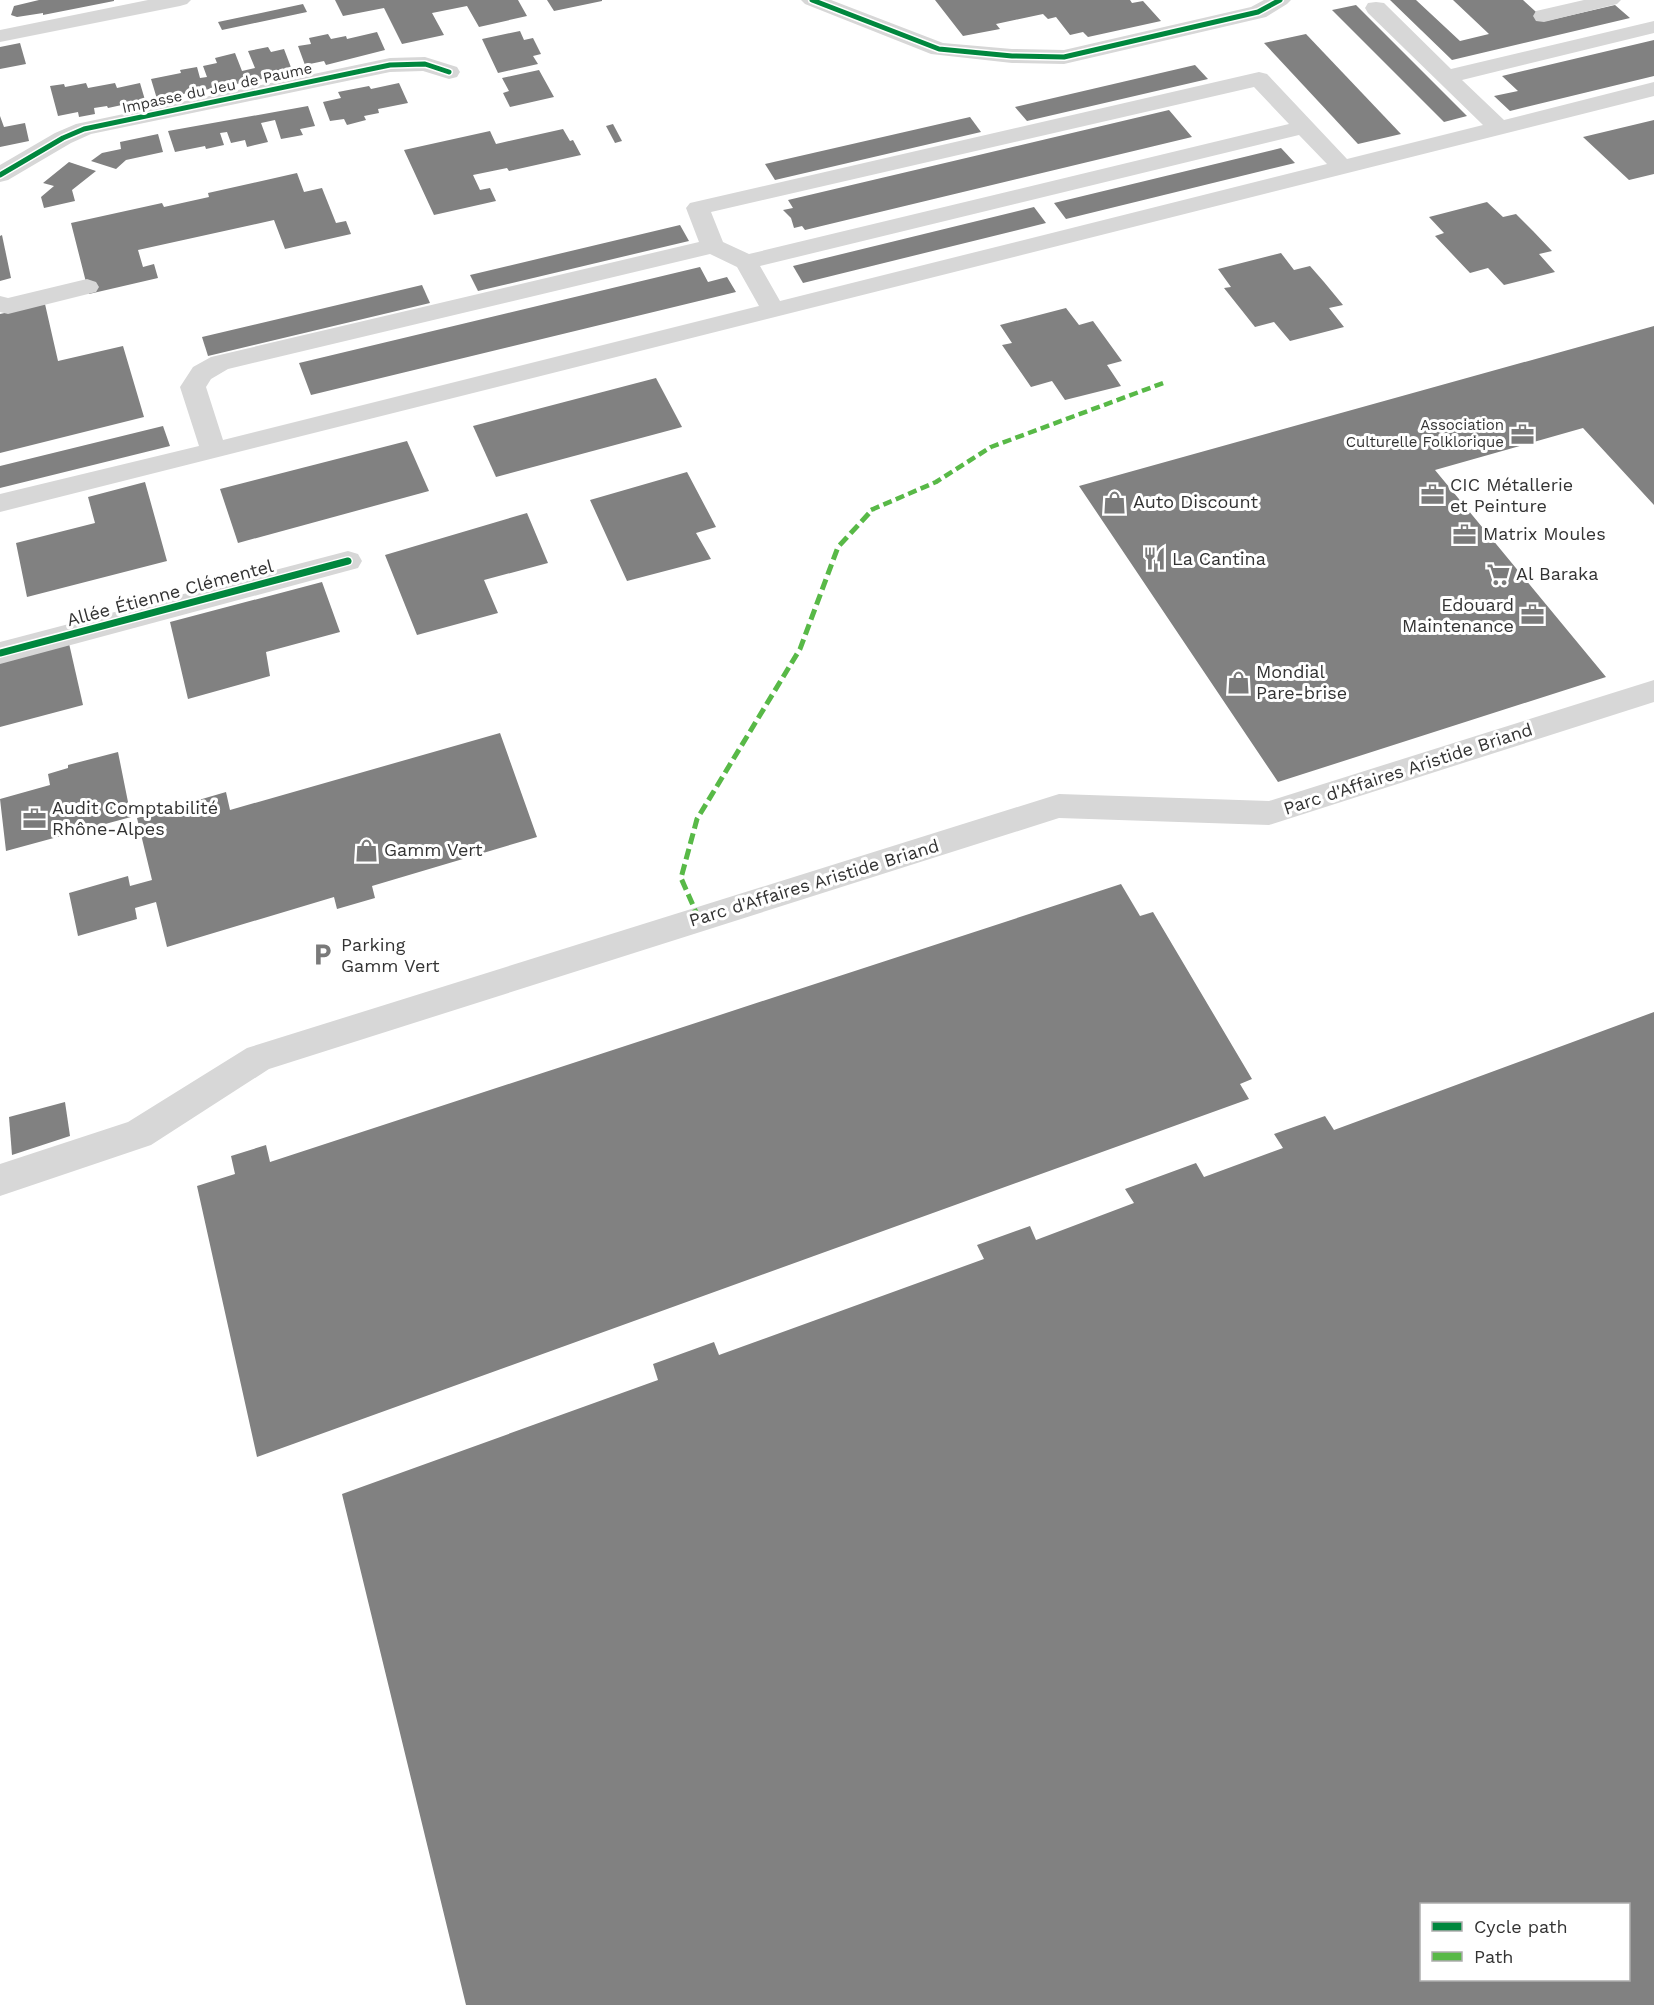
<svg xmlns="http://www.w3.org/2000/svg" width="1654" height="2005" viewBox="0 0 1654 2005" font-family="'Work Sans',sans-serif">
<rect width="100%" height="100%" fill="#fff"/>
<g fill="#818181" fill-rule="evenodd">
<polygon points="39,0 114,0 114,1 43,15 43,13 17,17 11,15 14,6"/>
<polygon points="335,0 518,0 527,16 479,27 467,6 432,13 444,35 402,44 384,8 343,16"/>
<polygon points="547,0 602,0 602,1 554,11"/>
<polygon points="935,0 1130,0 1132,3 1143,1 1161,21 1088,37 1083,32 1070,35 1056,17 1048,19 1043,14 996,24 1000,29 963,36"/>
<polygon points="1390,0 1416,0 1460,41 1489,34 1453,0 1523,0 1546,21 1615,5 1630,18 1452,60"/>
<polygon points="303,4 307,12 222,30 218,22"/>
<polygon points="1356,5 1467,116 1444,122 1332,10"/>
<polygon points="520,31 524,40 533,38 541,54 533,56 538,64 498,73 482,39"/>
<polygon points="377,32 385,50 326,65 324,61 305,65 298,46 311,44 309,38 328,34 331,39 346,36 347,39"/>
<polygon points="1306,34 1401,134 1358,144 1264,43"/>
<polygon points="1654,40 1654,76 1510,111 1494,96 1518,91 1502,76"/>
<polygon points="20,43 26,64 0,69 0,47"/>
<polygon points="268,47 271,52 284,49 292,70 283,75 157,99 151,79 181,73 180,70 197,67 200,78 207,77 203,66 217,63 215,58 235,53 242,71 255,68 248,51"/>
<polygon points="1195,65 1208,79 1027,121 1015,107"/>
<polygon points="539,70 554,97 510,107 503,93 509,91 502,78"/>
<polygon points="86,83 88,88 115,83 117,88 140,83 145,100 108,108 107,106 94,108 95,114 79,117 78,112 58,116 50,86 64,84 65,87"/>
<polygon points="399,83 408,103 378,109 379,113 364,116 366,120 347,125 344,119 330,121 323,102 341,98 338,92 369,86 371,89"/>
<polygon points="308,106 315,126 300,129 303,135 281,139 275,120 261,123 268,142 247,147 245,140 231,143 227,132 220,133 224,145 206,149 205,146 175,152 168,131"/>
<polygon points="1169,110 1192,137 805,230 802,226 794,228 791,218 783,210 793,208 788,200"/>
<polygon points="0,116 4,127 25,123 29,141 0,147"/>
<polygon points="970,117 981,132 775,180 765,164"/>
<polygon points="1654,120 1654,174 1629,180 1583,137"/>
<polygon points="613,124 622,141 615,143 606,126"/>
<polygon points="563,129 570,141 573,140 581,155 509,171 507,168 473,175 480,190 490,188 496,201 434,215 404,150 490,131 496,144"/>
<polygon points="158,134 163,152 126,160 116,169 91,161 102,153 121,149 120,142"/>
<polygon points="1281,148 1295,163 1066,219 1054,203"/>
<polygon points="69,162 96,171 72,190 75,201 44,208 41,197 54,186 43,183"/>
<polygon points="297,173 304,192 322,188 336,223 346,221 351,234 285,249 274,220 138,250 143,267 154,264 158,278 89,294 71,223 162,203 164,207 209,197 208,193"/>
<polygon points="1487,202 1503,217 1516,214 1533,231 1552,251 1539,254 1555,272 1504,285 1488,268 1470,273 1435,236 1444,233 1429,217"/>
<polygon points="1034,207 1046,223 803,283 793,266"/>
<polygon points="680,225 689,241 478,291 470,275"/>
<polygon points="2,235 11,278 0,281 0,236"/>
<polygon points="1281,253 1294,270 1310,266 1324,282 1343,305 1329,308 1344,327 1290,341 1274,322 1255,327 1224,288 1231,287 1218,269"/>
<polygon points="700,267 708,282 727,277 736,292 311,395 299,363"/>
<polygon points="422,285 430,303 208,356 202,337"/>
<polygon points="45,304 58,361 123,346 144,417 0,453 0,314"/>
<polygon points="1066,308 1079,325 1093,321 1122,361 1107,365 1121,386 1065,400 1052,381 1031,387 1002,345 1012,343 1000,325"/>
<polygon points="1654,326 1654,505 1583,428 1435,470 1606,677 1278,782 1079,486"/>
<polygon points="656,378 682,427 496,477 473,426"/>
<polygon points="163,426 170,446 0,488 0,466"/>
<polygon points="407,441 429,491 238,543 220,489"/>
<polygon points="687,472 716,527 696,533 711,559 627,581 590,500"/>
<polygon points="145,482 167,561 27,597 16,543 95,523 88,497"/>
<polygon points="527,513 548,563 484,580 498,613 417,635 385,555"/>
<polygon points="322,582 340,632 266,652 270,676 188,699 170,622"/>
<polygon points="68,639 83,705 0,727 0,657"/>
<polygon points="500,733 537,837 372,886 375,898 337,909 334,897 167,947 156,902 135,908 137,919 78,936 69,893 128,876 130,886 152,880 137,818 226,792 230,810"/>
<polygon points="118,752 131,817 6,851 0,799 50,785 48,774 68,768 68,765"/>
<polygon points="1121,884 1140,916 1153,912 1252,1079 1240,1084 1249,1099 257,1457 197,1186 235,1174 231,1156 266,1145 270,1162"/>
<path d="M 1654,1012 L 1654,2005 L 466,2005 L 342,1494 L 658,1380 L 653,1364 L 714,1342 L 719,1355 L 984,1259 L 977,1245 L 1030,1226 L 1036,1240 L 1134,1203 L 1125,1189 L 1196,1163 L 1204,1177 L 1283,1148 L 1274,1134 L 1325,1116 L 1334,1130 ZM 1422,1904 L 1628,1904 L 1629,1980 L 1422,1980 Z"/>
<polygon points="65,1102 70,1136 12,1155 9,1117"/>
</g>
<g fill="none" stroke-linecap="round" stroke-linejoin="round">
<g fill="#d7d7d7" fill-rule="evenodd">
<polygon points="148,0 191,0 187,4 180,6 0,42 0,30"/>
<polygon points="801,0 831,0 943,43 1012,49 1064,50 1251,7 1264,0 1291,0 1287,4 1266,17 1064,64 1012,63 931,54 805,4"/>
<polygon points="1584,0 1621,0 1617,4 1544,22 1536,21 1533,16 1536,11"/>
<path d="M 1376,2 L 1384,3 L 1451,69 L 1654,21 L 1654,33 L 1462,80 L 1504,120 L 1654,82 L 1654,96 L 0,512 L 0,494 L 199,446 L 180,387 L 193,367 L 211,357 L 699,242 L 686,208 L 690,203 L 1259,72 L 1267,74 L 1347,159 L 1483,125 L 1368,13 L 1365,8 L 1368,3 ZM 1254,87 L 1289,124 L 749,254 L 723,242 L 711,212 ZM 1299,135 L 1327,164 L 780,301 L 760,266 ZM 710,254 L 737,267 L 759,306 L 223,440 L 206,387 L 211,379 L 228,369 Z"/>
<polygon points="425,57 457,67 460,72 457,77 449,79 423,71 390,72 91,134 71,143 8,180 0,182 0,165 55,133 76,124 390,58"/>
<polygon points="87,279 96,282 99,287 96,292 8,314 0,312 0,296 8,298"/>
<polygon points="348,551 358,554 362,561 358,568 0,664 0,642"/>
<polygon points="1654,680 1654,702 1269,825 1059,818 269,1069 151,1145 0,1196 0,1164 128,1122 247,1048 1059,794 1269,801"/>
</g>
<polyline stroke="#58b947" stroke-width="4.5" stroke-dasharray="9 4.5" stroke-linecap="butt" points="871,510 936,482 991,447 1166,382"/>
<polyline stroke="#58b947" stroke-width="5" stroke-dasharray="11 5" stroke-linecap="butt" points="699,919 681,878 697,819 800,649 838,547 873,509"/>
<defs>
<g id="cycleway-far1">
<polyline points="812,0 939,49 1012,56 1064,57 1258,12 1280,0"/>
<polyline points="0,175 63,138 84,129 390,65 425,64 449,72"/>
</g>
<polyline id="cycleway" points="0,653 348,561"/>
</defs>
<use href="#cycleway-far1" stroke="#fff" stroke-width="8"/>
<use href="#cycleway" stroke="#fff" stroke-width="10"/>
<use href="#cycleway-far1" stroke="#00873e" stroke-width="5"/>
<use href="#cycleway" stroke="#00873e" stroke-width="7"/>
</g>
<defs>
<symbol id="office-bare" viewBox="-9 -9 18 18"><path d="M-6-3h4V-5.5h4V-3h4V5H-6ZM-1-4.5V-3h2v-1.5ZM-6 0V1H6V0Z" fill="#7a7a7a" stroke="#fff" stroke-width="2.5" paint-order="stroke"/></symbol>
<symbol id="shop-bare" viewBox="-9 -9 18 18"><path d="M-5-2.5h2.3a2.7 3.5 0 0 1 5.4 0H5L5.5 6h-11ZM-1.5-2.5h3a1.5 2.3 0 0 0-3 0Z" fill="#7a7a7a" stroke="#fff" stroke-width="2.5" paint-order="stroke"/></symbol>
<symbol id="restaurant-bare" viewBox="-9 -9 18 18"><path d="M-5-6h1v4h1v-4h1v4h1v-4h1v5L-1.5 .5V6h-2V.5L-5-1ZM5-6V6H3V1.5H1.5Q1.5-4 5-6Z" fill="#7a7a7a" stroke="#fff" stroke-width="2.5" paint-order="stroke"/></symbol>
<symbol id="supermarket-bare" viewBox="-9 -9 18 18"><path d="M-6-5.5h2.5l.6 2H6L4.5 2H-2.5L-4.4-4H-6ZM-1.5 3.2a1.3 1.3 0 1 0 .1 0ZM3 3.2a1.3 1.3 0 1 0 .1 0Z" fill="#7a7a7a" stroke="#fff" stroke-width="2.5" paint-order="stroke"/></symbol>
<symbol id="parking-bare" viewBox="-9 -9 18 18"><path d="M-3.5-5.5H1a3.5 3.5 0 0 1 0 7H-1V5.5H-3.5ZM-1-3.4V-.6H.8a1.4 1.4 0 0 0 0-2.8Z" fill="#7a7a7a" stroke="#fff" stroke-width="2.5" paint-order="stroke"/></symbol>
</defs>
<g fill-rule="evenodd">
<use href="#office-bare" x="1506" y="418" width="33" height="33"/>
<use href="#office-bare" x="1416" y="478" width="33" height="33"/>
<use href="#shop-bare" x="1098" y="486" width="33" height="33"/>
<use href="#office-bare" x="1448" y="518" width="33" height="33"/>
<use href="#restaurant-bare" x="1138" y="542" width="33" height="33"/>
<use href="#supermarket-bare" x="1482" y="558" width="33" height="33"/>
<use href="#office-bare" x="1516" y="598" width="33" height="33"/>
<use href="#shop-bare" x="1222" y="666" width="33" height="33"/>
<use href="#office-bare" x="18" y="802" width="33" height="33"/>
<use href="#shop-bare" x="350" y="834" width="33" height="33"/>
<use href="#parking-bare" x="306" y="938" width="33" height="33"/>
</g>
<g text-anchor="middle" stroke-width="6" stroke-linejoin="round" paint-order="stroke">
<g font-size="15" fill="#333" stroke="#fff">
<text transform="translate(217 88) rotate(-12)" y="5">Impasse du Jeu de Paume</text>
</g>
<g font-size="15" fill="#333" stroke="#fff" text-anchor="end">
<text x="1504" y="430">Association<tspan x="1504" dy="17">Culturelle Folklorique</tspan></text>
</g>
<g font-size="18" fill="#333" stroke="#fff" text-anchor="start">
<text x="1450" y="491">CIC Métallerie<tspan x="1450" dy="21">et Peinture</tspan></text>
<text x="1133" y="508">Auto Discount</text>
<text x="1483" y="540">Matrix Moules</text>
<text x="1172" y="565">La Cantina</text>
<text x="1516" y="580">Al Baraka</text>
<text x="1514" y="611" text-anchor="end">Edouard<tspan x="1514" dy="21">Maintenance</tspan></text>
<text x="1256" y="678">Mondial<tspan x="1256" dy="21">Pare-brise</tspan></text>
<text x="52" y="814">Audit Comptabilité<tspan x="52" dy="21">Rhône-Alpes</tspan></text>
<text x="384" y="856">Gamm Vert</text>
<text x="341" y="951">Parking<tspan x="341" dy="21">Gamm Vert</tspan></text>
</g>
<g font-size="18" fill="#333" stroke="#fff">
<text transform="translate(170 593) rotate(-15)" y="6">Allée Étienne Clémentel</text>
<text transform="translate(1408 769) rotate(-18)" y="6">Parc d'Affaires Aristide Briand</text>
<text transform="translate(814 883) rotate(-17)" y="6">Parc d'Affaires Aristide Briand</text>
</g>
</g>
<rect x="1420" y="1903" width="210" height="78" fill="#ffffff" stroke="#adadad" stroke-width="1.5"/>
<rect x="1432" y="1922" width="30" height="9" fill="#00873e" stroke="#adadad" stroke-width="1.5"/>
<text x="1474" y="1933" font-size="18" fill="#333333">Cycle path</text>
<rect x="1432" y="1952" width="30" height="9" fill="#58b947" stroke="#adadad" stroke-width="1.5"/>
<text x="1474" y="1963" font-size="18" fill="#333333">Path</text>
</svg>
